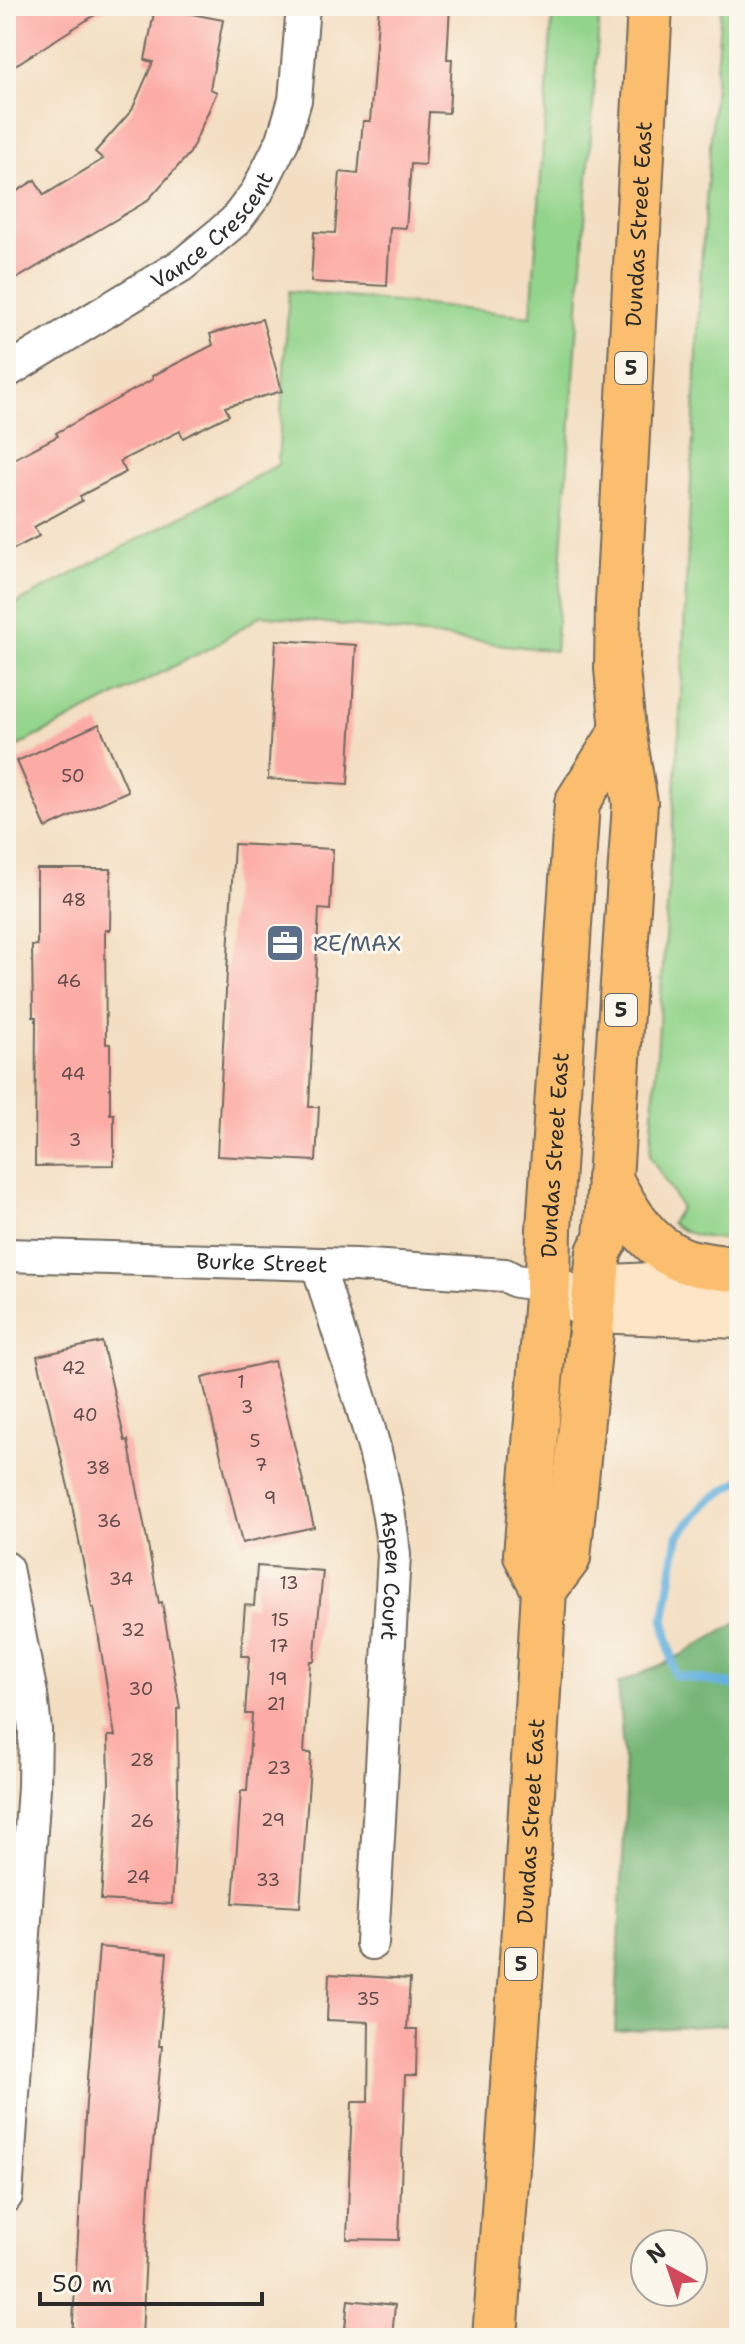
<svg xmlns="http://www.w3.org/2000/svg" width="745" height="2344" viewBox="0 0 745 2344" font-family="'Shantell Sans',sans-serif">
<rect width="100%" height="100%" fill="#fbf7ec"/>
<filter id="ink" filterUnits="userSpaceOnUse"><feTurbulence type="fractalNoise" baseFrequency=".0125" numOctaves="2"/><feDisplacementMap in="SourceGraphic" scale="16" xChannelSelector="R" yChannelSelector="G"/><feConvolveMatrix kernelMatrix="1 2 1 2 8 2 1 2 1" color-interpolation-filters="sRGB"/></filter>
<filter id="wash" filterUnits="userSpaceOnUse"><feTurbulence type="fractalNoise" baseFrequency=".006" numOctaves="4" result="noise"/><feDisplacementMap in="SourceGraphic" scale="32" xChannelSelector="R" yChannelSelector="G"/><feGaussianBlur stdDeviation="1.8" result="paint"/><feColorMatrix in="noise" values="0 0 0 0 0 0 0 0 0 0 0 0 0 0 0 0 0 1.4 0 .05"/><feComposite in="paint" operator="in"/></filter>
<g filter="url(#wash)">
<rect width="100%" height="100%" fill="#f3dec1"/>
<g fill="#93d48b" stroke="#5f805b" stroke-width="2">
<polygon points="553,6 600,6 555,651 262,615 214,646 6,752 6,609 278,465 289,291 531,316"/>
<path d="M 721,6 L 739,6 L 739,1240 C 715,1238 690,1239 671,1223 L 681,1207 L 650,1156 L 680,718 L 701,266 Z"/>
</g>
<polygon fill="#76b677" stroke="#507051" stroke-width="2" points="739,1622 739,2024 615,2031 626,1792 618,1684 672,1660"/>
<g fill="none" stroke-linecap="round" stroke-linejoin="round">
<polyline stroke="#66b2df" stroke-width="9" points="739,1481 707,1502 678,1536 664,1621 675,1675 739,1686"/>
</g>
<g id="blocks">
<g fill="#fcaba5">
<polygon points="6,6 109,6 6,71"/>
<polygon points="379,6 450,6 447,59 452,59 449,113 429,112 425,165 411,164 406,228 390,227 387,286 311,282 314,232 335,233 340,172 358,174 363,121 370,121"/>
<polygon points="155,7 223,20 210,89 217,92 190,153 147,201 6,285 6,198 35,180 44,195 103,159 95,152 132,110 153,62 145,60"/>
<polygon points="262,319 282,391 225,407 229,415 183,438 180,431 120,461 126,472 80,496 82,501 34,527 39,536 6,553 6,463 58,436 56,433 153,379 152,376 213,345 210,334"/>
<polygon points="276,640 356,645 348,784 268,779"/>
<polygon points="99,724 128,791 46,828 17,761"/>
<polygon points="234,844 333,849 330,910 319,909 309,1107 319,1107 316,1161 217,1156"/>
<polygon points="37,869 111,869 110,930 105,930 106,1044 110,1044 110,1114 114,1114 114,1165 35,1166 36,1017 33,1017 32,946 37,945"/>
<polygon points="102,1342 125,1441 128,1440 159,1603 162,1602 180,1708 177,1709 178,1798 172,1904 101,1900 109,1783 108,1736 115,1736 94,1608 92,1608 70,1495 37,1356"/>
<polygon points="274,1361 314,1527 242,1543 202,1378"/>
<polygon points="257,1566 323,1571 314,1661 310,1661 304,1753 311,1753 300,1907 233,1903 241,1791 247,1791 252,1714 245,1714 249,1656 241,1656 243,1630 245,1605 254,1606"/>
<polygon points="99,1947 167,1953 159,2046 162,2046 149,2188 142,2338 72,2338 86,2102"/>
<polygon points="329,1974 410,1979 407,2029 417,2029 416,2076 405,2076 399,2240 347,2239 352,2102 368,2102 369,2022 327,2020"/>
<polygon points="348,2300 395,2305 392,2338 344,2338"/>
</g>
</g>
</g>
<g filter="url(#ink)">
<use href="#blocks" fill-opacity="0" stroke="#716a60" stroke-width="2"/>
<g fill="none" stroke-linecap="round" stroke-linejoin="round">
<defs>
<g id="street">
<path id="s1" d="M 6,372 L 182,265 L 235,221 L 257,192 L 283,140 L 295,100 L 303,6"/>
<path id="s2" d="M 6,1255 L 355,1265 L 505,1275 L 516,1281 L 548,1285"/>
<path id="s3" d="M 318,1264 C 345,1360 385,1455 394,1555 L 372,1943"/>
<polyline points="6,1568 31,1694 35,1730 34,1787 6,2196"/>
</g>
<g id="secondary">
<polyline points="548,1285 594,1310 739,1316"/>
<polyline points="611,1287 739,1281"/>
</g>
<g id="primary">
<path d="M 609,1178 C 628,1212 645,1245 683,1260 C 700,1266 721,1267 739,1270"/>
<path id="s4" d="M 544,1590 L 568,1558 L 599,1252 L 606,1239 L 635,803 L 623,730 L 617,669 L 618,602 L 650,6"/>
<path id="s5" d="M 495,2338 L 524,1929 L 544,1590 L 526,1555 L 548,1285 L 549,1229 L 577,803 L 623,730"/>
</g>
</defs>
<use href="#street" stroke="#716a60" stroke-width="36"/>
<use href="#secondary" stroke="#716a60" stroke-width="48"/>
<use href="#primary" stroke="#716a60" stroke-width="48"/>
<use href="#street" stroke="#fff" stroke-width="32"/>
<use href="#secondary" stroke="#fde5c5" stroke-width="44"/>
<use href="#primary" stroke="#fbbe6e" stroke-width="44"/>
</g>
</g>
<defs>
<symbol id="office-square" viewBox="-11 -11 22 22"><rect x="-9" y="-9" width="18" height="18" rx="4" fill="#5c6f8a" stroke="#fbf7ec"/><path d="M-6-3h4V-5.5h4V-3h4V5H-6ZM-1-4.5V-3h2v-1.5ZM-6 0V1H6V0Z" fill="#fff"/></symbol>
</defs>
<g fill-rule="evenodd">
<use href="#office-square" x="263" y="921" width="44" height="44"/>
</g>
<g text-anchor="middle" stroke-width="6" stroke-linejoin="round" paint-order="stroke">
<g font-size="18" fill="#5f4b4a">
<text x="73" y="782">50</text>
<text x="74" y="906">48</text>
<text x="69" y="987">46</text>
<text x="73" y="1080">44</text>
<text x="75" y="1146">3</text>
<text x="74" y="1374">42</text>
<text x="241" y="1388">1</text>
<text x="247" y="1413">3</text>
<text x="85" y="1421">40</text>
<text x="255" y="1447">5</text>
<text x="261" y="1471">7</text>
<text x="98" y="1474">38</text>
<text x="270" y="1504">9</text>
<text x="109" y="1527">36</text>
<text x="121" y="1585">34</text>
<text x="289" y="1589">13</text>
<text x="280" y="1626">15</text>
<text x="133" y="1636">32</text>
<text x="279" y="1652">17</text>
<text x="278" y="1685">19</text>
<text x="141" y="1695">30</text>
<text x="276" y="1710">21</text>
<text x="142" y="1766">28</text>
<text x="279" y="1774">23</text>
<text x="273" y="1826">29</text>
<text x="142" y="1827">26</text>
<text x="138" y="1883">24</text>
<text x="268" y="1886">33</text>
<text x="368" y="2005">35</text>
</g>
<g fill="#fbf7ec" stroke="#696865" stroke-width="2">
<rect x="615" y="352" width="32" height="32" rx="6"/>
<rect x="605" y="994" width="32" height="32" rx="6"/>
<rect x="505" y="1948" width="32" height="32" rx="6"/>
</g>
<g font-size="20" font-weight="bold" fill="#2b2b2b">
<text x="631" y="375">5</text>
<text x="621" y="1017">5</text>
<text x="521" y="1971">5</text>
</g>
<g font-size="22" fill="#2b2b2b" stroke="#fbf7ec">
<text dy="8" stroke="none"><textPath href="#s4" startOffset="1380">Dundas Street East</textPath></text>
<text dy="8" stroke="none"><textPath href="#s1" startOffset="252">Vance Crescent</textPath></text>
<text dy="8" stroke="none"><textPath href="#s5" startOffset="1190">Dundas Street East</textPath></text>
<text dy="8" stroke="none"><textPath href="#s2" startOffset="256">Burke Street</textPath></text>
<text dy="8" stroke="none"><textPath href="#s3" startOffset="322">Aspen Court</textPath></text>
<text dy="8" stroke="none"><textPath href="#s5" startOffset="518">Dundas Street East</textPath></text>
</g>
<g font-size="22" fill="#4e5e75" stroke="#fbf7ec" text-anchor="start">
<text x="313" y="951">RE/MAX</text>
</g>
</g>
<rect width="745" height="2344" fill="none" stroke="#fbf7ec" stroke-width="32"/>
<g transform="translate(669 2268) rotate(320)"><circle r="38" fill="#fbf7ec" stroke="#a8a59f" stroke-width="2"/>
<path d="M0-6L14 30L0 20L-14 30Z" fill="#d1495b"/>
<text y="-12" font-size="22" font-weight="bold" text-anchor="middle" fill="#2b2b2b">N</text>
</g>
<path d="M40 2292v12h222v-12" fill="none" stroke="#2b2b2b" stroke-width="4"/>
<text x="52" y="2292" font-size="24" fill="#2b2b2b" stroke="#fbf7ec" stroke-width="6" paint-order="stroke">50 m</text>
</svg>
